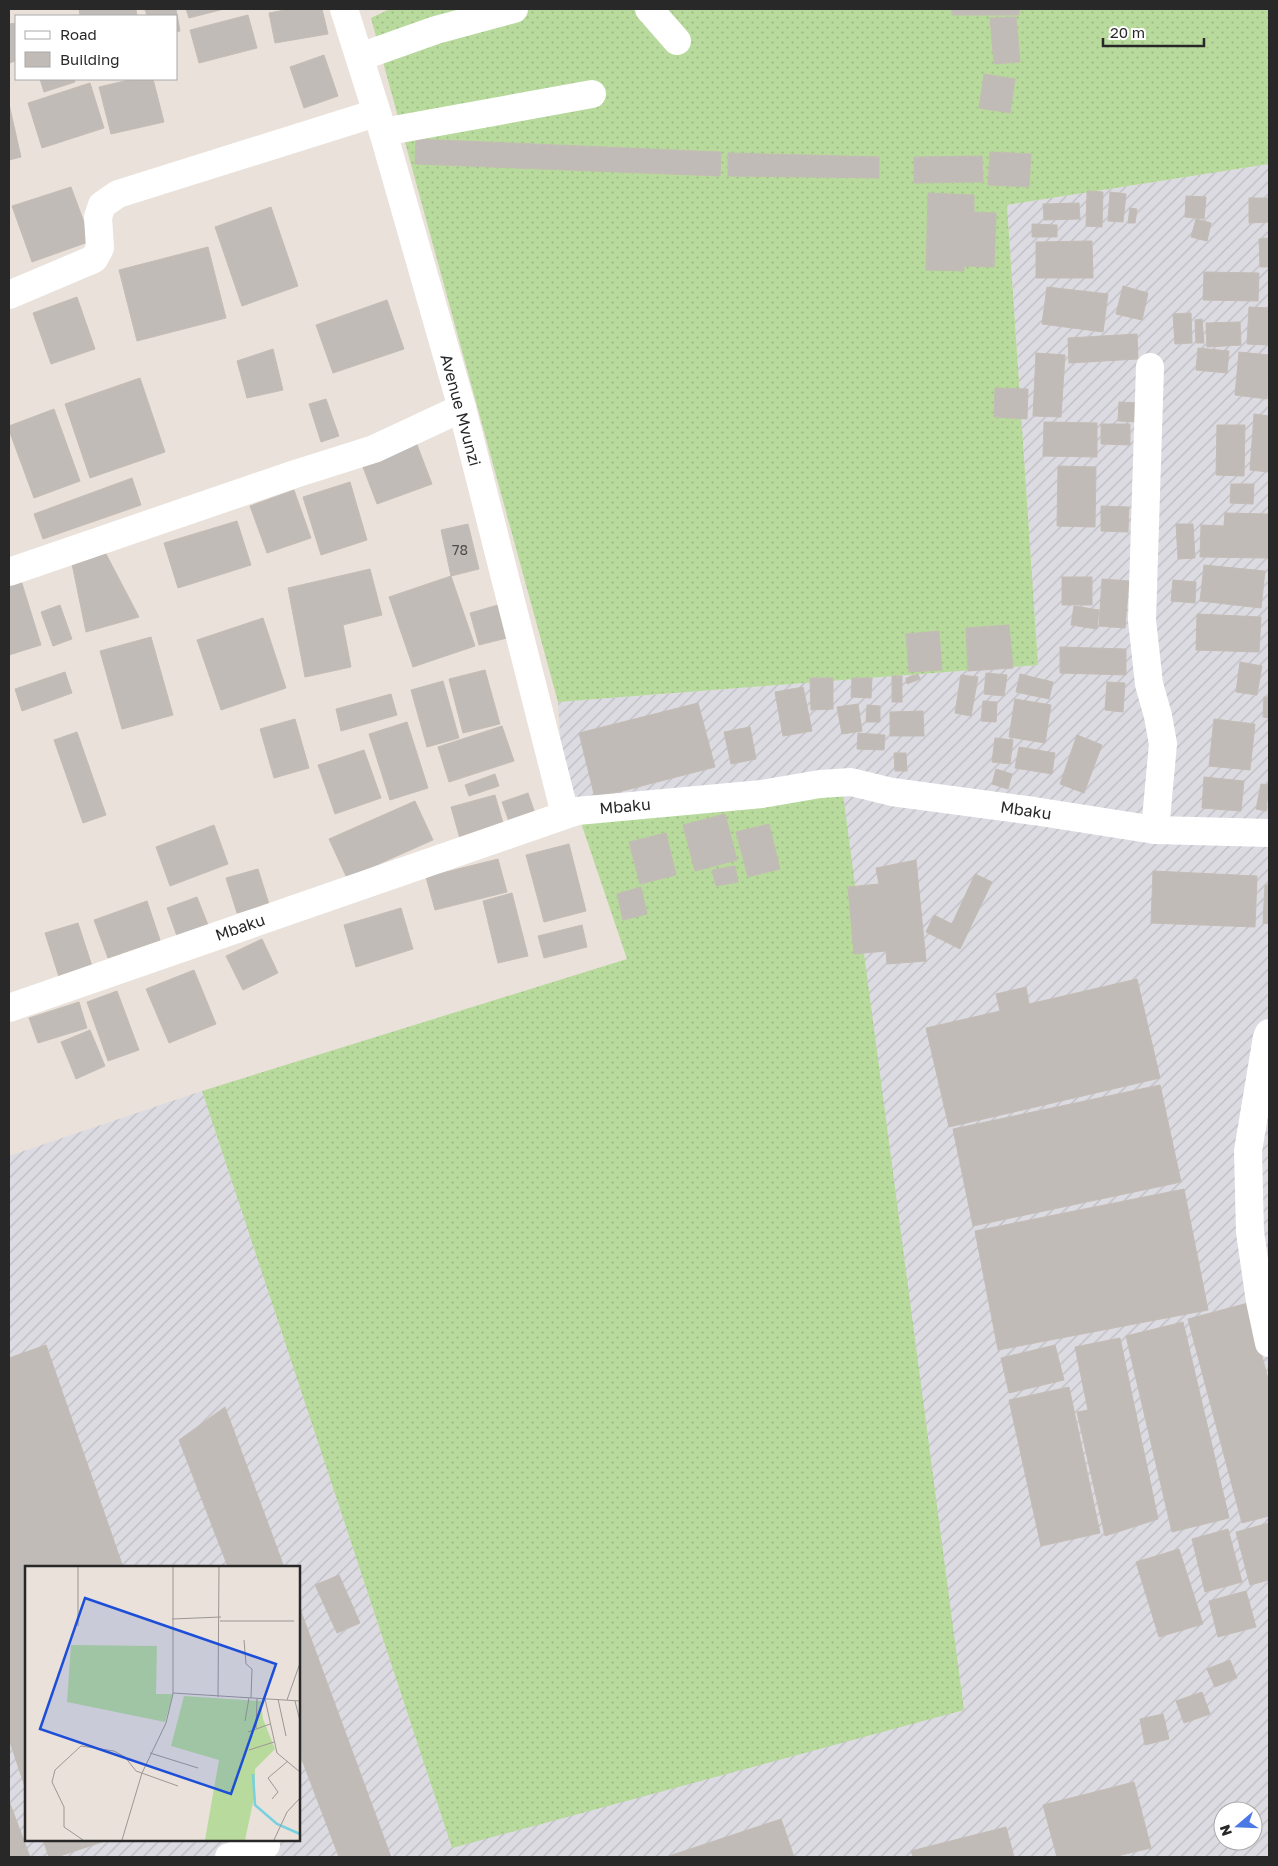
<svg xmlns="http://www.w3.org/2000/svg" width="1278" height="1866" viewBox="0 0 1278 1866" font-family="'Golos Text',sans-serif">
<defs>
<pattern id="industrial-furrows" width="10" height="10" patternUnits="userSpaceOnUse" patternTransform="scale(1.25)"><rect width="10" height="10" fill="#dcdbe2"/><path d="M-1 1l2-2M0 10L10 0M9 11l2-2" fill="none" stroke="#bdbcc2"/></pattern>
<pattern id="grass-dots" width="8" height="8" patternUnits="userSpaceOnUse" patternTransform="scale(1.25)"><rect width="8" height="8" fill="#b8da9c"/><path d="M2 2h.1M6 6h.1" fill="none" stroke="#9ebb86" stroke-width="1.8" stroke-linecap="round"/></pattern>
</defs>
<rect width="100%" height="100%" fill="#e9e1da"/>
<path fill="url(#industrial-furrows)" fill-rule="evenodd" d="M 1269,164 L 1269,1857 L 9,1857 L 9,1156 L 202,1091 L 452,1848 L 841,799 L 565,814 L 558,702 L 1038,665 L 1007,205 ZM 26,1567 L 299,1567 L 299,1840 L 26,1840 ZM 1223,1811 L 1253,1811 L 1253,1841 L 1223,1841 Z"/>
<g fill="url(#grass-dots)">
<polygon points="390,9 1269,9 1269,164 1007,205 1038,665 558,702 371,18"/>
<polygon points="843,794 964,1710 452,1848 202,1091 627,959 577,811"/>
</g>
<g fill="#c1bbb7" stroke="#c4bcb5">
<polygon points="79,9 136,9 137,16 80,16"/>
<polygon points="145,9 176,9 180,31 176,32 176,16 147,16"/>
<polygon points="186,9 224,9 189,18"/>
<polygon points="290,9 322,9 328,34 275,43 269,13"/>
<rect x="952" y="9" width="67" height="6"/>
<polygon points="248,15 257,48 199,63 190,30"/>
<polygon points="1016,17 1020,62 994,64 990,18"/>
<polygon points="16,23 16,61 9,63 9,24"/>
<polygon points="324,55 338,96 304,108 290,67"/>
<polygon points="984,74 1015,79 1010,113 979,108"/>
<polygon points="40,79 74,79 75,82 44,92"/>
<polygon points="133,79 153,79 164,122 111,134 99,87"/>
<polygon points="90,83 104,128 42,148 28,103"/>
<polygon points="9,104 21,157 9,160"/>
<polygon points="416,139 721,152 720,176 415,164"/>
<polygon points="990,152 1031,154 1029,187 988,185"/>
<polygon points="728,153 879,157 879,178 728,176"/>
<polygon points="982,156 983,182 914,183 914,157"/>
<polygon points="71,187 91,241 32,262 12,206"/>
<polygon points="1087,191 1103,192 1102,227 1086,226"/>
<polygon points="1110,192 1126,194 1123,222 1108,221"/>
<polygon points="928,193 974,195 974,212 996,213 994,267 964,266 964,271 926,270"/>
<polygon points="1186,196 1206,197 1204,219 1185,217"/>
<polygon points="1249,198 1269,198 1269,222 1249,223"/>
<polygon points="1079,203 1080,219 1044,220 1043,204"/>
<polygon points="271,207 298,286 242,306 215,227"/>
<polygon points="1130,208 1137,209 1135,223 1128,223"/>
<polygon points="1196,219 1211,223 1207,241 1191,237"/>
<polygon points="1032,224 1057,225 1057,237 1032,237"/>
<polygon points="1269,238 1269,267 1260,267 1259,239"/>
<polygon points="1092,241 1093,278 1036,278 1036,242"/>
<polygon points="208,247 226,318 137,341 119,270"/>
<polygon points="1204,272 1259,273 1258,301 1203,300"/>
<polygon points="1123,286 1148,293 1142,320 1116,314"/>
<polygon points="1047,287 1108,294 1103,332 1042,324"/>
<polygon points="77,297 95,349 51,364 33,313"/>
<polygon points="387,300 404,349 333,373 316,325"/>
<polygon points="1249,307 1269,308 1269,345 1247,344"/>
<polygon points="1191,313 1192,343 1175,344 1173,314"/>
<polygon points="1202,319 1204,343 1196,343 1195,320"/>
<polygon points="1240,322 1241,345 1207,347 1206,323"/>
<polygon points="1137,334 1138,359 1069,363 1068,338"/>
<polygon points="1198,348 1229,351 1227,373 1196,370"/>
<polygon points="273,349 283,390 247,398 237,361"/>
<polygon points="1239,352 1269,355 1267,399 1235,395"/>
<polygon points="1036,353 1065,355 1061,417 1033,416"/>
<polygon points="140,378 165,452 90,478 65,404"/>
<polygon points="995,388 1028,389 1027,419 994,417"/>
<polygon points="326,399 339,436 321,442 309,404"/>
<polygon points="1119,402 1137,403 1136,422 1118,421"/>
<polygon points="54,409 80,481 34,498 9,430 9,426"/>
<polygon points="1254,414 1269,416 1268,472 1250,470"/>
<polygon points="1044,422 1097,423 1097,457 1043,456"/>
<polygon points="1101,424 1130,424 1130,445 1101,444"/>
<polygon points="1217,425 1245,425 1244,476 1216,475"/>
<polygon points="416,442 432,484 377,504 361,462"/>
<polygon points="1058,466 1096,467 1095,527 1057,526"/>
<polygon points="132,478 141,505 43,539 34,514"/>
<polygon points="350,482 367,540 321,555 303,497"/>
<polygon points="1231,484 1254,484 1253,504 1230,503"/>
<polygon points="294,490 311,538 267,553 250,506"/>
<polygon points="1101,506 1129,507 1128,532 1101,531"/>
<polygon points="1225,513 1269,514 1269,558 1200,557 1201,525 1224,526"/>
<polygon points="237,521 251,565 178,588 164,543"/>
<polygon points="468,524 479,569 451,576 441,530"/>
<polygon points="1176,524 1193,524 1195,558 1178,559"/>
<polygon points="105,552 139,617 86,632 71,559"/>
<polygon points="1204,565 1265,571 1261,608 1200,601"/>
<polygon points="370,569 382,615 343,625 351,667 305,677 288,588"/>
<polygon points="451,576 475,646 413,667 389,597"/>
<polygon points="20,577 41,645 9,655 9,579"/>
<rect x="1062" y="577" width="30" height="28"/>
<polygon points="1102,579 1129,581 1125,628 1099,626"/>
<polygon points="1173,580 1196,582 1195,603 1171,601"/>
<polygon points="60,605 72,639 53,646 41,612"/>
<polygon points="498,605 507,638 479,645 470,613"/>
<polygon points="1074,606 1099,610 1097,629 1071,625"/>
<polygon points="1197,614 1261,617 1259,652 1196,650"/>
<polygon points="263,618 286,688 221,710 197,640"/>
<polygon points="1009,625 1013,668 968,671 966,628"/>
<polygon points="939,631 942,670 909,672 906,634"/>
<polygon points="151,637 173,715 122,729 100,651"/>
<polygon points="1060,647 1126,649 1126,675 1060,673"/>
<polygon points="1240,662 1262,666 1257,695 1236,692"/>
<polygon points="485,670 500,724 463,733 449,679"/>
<polygon points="65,672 72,693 22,711 15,689"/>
<polygon points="986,673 1007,675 1004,696 984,694"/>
<polygon points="918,674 920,679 907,684 906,678"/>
<polygon points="1020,674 1053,682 1049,699 1016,692"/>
<polygon points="961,675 978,677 971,716 955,713"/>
<rect x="892" y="676" width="10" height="26"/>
<polygon points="810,678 833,678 833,709 811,710"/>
<polygon points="852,678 872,678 871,698 851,697"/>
<polygon points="443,681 459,738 427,747 411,690"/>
<polygon points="1107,682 1125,683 1123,712 1105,710"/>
<polygon points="803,687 812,731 783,736 775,692"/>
<polygon points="391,694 397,715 341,731 336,709"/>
<polygon points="1264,697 1269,697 1269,718 1263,717"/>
<polygon points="1015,699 1051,705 1045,743 1009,737"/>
<polygon points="983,701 997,702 996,722 981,721"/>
<polygon points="698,703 715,767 595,798 579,733"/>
<polygon points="858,704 862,731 842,734 837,707"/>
<polygon points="867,705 880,706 880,722 866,722"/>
<polygon points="923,711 924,736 890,736 890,712"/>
<polygon points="295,719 309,768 274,778 260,729"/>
<polygon points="1214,719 1255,724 1250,770 1209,766"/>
<polygon points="407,722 428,788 390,800 369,734"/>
<polygon points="502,726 514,761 449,782 438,747"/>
<polygon points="750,727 756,759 731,764 724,732"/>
<polygon points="77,732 106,815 83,823 54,740"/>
<polygon points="858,733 885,735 884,750 857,749"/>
<polygon points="1077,735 1102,745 1084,793 1060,784"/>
<polygon points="995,738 1013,740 1010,764 992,762"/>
<polygon points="1019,747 1055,753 1052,774 1015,768"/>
<polygon points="364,750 381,798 335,814 318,765"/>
<polygon points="894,753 906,753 907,771 895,771"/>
<polygon points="996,769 1012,774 1008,789 992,784"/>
<polygon points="495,774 499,786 469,796 465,785"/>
<polygon points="1204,777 1244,781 1241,811 1202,808"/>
<polygon points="1261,784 1269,785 1266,811 1256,809"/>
<polygon points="528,793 537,819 511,827 502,802"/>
<polygon points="495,795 505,830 461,842 451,807"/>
<polygon points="415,801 433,840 347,878 329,839"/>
<polygon points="725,814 737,860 695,871 683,825"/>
<polygon points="769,824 780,869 748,877 736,832"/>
<polygon points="214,825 228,864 170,886 156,847"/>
<polygon points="666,833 676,875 640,884 629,842"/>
<polygon points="569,844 586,911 544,922 526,855"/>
<polygon points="498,859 507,892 435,910 426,877"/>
<polygon points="916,860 926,961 887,964 886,951 854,954 848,887 879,884 876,868"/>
<polygon points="735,866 738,882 716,886 712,870"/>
<polygon points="258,869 269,904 237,913 226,878"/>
<polygon points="1153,871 1257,876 1255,927 1151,923"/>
<polygon points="975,874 992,882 960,949 926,932 934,915 952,924"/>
<polygon points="1265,885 1269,885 1269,924 1263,923"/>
<polygon points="641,887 647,914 623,920 617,894"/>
<polygon points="512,893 528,956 498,963 483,901"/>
<polygon points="197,897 208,925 177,936 167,908"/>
<polygon points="147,901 160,940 108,958 94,920"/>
<polygon points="401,908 413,949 356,967 344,925"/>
<polygon points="78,923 92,966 59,977 45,933"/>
<polygon points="582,925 587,947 544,958 538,936"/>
<polygon points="262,939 278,973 243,990 226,956"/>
<polygon points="194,970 216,1024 169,1043 146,989"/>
<polygon points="1137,979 1160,1078 949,1127 926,1028 1000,1011 996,994 1026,987 1029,1004"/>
<polygon points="117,991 139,1050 108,1061 87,1002"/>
<polygon points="79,1002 87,1028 38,1043 29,1018"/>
<polygon points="90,1030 105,1066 76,1079 61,1042"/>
<polygon points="1160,1085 1181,1182 973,1226 953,1129"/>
<polygon points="1184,1189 1208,1310 998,1350 975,1231"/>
<polygon points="1248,1303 1269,1383 1269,1516 1242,1523 1188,1319"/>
<polygon points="1183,1322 1229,1518 1172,1532 1126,1336"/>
<polygon points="1120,1338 1158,1519 1105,1536 1077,1412 1088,1410 1075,1347"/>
<polygon points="46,1345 123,1567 26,1567 26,1790 9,1739 9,1358"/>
<polygon points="1055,1345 1064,1380 1009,1393 1001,1358"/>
<polygon points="1069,1387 1100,1533 1041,1546 1009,1400"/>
<polygon points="225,1407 284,1567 228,1567 179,1440"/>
<polygon points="1269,1523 1269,1580 1250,1585 1236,1532"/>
<polygon points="1228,1529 1242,1582 1205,1592 1192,1539"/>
<polygon points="1179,1549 1203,1624 1159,1637 1136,1562"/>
<polygon points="339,1575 360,1623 337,1633 315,1585"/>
<polygon points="1246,1591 1256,1627 1218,1637 1209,1601"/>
<polygon points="299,1606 391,1857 339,1857 299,1752"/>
<polygon points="1230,1660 1237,1678 1215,1687 1207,1669"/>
<polygon points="1202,1692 1210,1714 1184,1723 1176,1701"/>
<polygon points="1163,1714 1169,1739 1145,1745 1140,1719"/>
<polygon points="1134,1782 1151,1848 1113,1857 1057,1857 1043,1805"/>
<polygon points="9,1801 30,1857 9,1857"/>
<polygon points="781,1819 794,1857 666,1857"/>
<polygon points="1006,1827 1014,1857 913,1857 911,1851"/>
<polygon points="43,1840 108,1840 57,1857 49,1857"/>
</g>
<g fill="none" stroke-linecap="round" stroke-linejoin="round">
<g stroke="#fff" stroke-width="28">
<polyline points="344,9 383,132 462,408 565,814"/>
<polyline points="649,9 677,41"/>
<polyline points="360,57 436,30 514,9"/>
<polyline points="383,132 592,94"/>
<polyline points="9,295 94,259 100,248 98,217 102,205 118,194 376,113"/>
<polyline points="1150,367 1142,620 1149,684 1158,716 1163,744 1155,830"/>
<polyline points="9,572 295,474 374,449 462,408"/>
<polyline points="9,1008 577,811 762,794 820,784 851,782 892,792 1034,811 1155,830 1269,833"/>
<polyline points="1269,1033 1267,1037 1248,1151 1250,1232 1260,1301 1269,1343"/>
<polyline points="229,1857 266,1845"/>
</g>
</g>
<g text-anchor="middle" stroke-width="4" stroke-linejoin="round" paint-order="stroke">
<g font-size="14" fill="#4e4d4c">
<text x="460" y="555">78</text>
</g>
<g font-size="16" fill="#282828" stroke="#fff">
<text transform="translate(461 410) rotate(75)" y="6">Avenue Mvunzi</text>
<text transform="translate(625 806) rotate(-5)" y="6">Mbaku</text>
<text transform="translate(1026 810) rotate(8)" y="6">Mbaku</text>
<text transform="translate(240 927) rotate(-19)" y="6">Mbaku</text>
</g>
</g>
<g transform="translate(25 1566)">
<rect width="275" height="275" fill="#e9e1da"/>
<path d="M 46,79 L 132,80 L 131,128 L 148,128 L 140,156 L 42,136 ZM 159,130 L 236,135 L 238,153 L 250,183 L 230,203 L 230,227 L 220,274 L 180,274 L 194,194 L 146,180 Z" fill="#b8da9c"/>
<path fill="none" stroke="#77d1e1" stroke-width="2.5" d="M 228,208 L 230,239 L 252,258 L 275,268"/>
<path fill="none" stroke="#9c9793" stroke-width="1" d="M 147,53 L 196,51M 195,55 L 269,55M 53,60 L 53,1M 219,74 L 221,98 L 227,103 L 226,132M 148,127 L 275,135M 193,131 L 194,1M 240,133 L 252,187 L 275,206M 253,133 L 261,170M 262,134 L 275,97M 270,135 L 275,155M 220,155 L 224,132M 231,162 L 232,133M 223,166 L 245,158M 224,184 L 249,176M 125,187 L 173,202M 247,233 L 253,226 L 243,212 L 263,195M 58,274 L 39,261 L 39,241 L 27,216 L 30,204 L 56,180 L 89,185 L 100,191 L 111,205 L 153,220M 97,274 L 117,207 L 141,157 L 148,128 L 148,1M 249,274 L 262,246 L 275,232"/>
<path fill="#1d4ed8" fill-opacity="0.15" stroke="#1d4ed8" stroke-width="2.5" d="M 60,32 L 251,98 L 206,228 L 15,163 Z"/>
<rect width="275" height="275" fill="none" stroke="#282828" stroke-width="2.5"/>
</g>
<rect width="1278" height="1866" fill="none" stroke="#282828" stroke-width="20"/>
<rect x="15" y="15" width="162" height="65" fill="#ffffff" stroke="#a9a9a9"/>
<rect x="25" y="31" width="25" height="8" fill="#ffffff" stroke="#a9a9a9"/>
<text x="60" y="40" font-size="15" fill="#282828">Road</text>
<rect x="25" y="52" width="25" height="15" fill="#c1bbb7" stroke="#a9a9a9"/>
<text x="60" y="65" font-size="15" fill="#282828">Building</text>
<g transform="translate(1238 1826) rotate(251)"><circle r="24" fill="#ffffff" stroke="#a9a9a9"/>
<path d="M0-4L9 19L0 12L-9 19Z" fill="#4a79e6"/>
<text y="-8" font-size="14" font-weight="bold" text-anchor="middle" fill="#282828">N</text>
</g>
<path d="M1103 38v8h101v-8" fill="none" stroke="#282828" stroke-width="2.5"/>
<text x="1110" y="38" font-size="15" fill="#282828" stroke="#ffffff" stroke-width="4" paint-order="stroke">20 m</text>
</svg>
